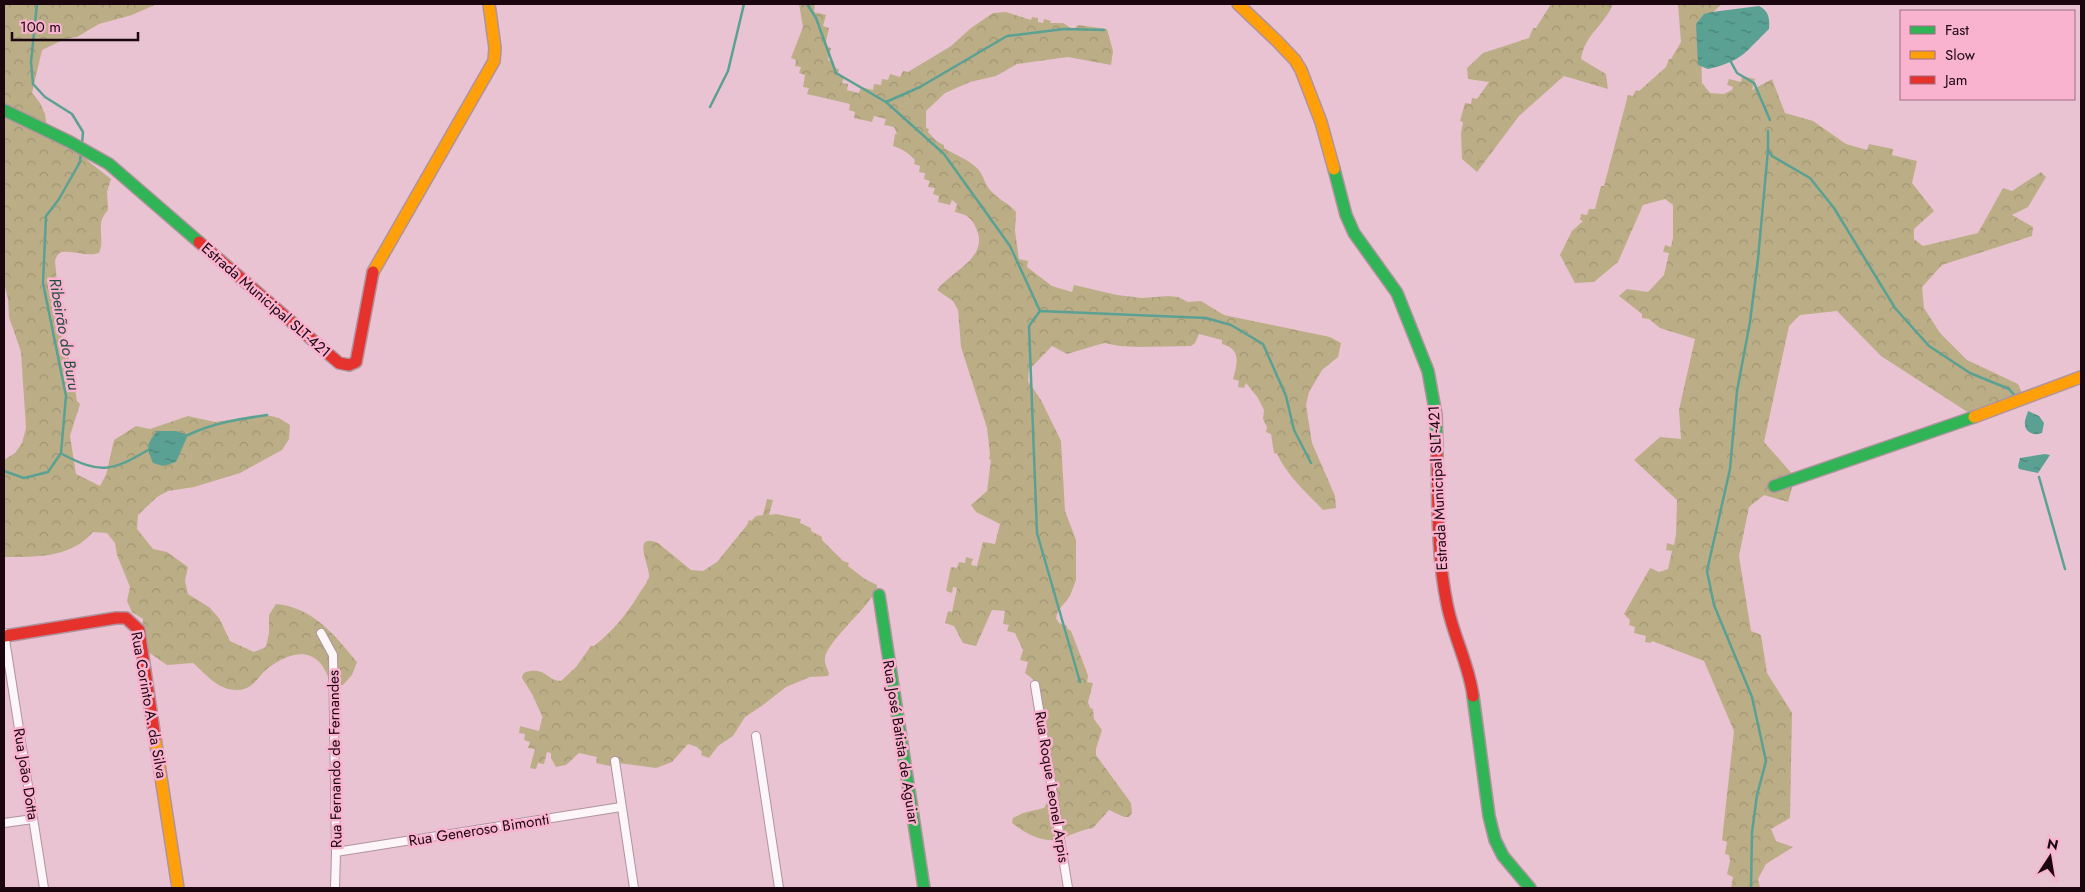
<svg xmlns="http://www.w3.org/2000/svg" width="2085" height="892" viewBox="0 0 2085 892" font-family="Jost,sans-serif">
<defs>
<pattern id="forest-crowns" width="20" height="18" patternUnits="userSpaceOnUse" patternTransform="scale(1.25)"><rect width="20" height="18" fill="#bbae87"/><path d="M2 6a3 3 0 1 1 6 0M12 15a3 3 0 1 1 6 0" fill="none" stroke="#a09473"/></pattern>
<pattern id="water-ripples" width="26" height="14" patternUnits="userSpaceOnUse" patternTransform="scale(1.25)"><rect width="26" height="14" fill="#5aa194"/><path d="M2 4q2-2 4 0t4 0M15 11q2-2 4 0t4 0" fill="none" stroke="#4a8177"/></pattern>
</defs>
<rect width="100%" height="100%" fill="#e9c3d2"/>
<g fill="url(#forest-crowns)">
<path d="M 4,4 L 157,4 L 132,15 L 99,24 L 77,37 L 65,39 L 42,50 L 32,93 L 40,103 L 45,114 L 47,127 L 55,137 L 66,148 L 80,151 L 88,161 L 111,179 L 107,192 L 108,210 C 94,225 106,237 99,253 C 85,257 74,250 62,252 C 58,253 56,257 55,261 L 63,346 L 71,363 L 77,401 L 80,404 L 70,436 L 76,474 L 100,486 L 106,475 L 114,440 L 136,426 L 150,429 L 188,416 L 215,422 L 266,415 L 279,418 L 290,425 L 289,439 L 282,450 L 240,473 L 194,487 L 168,491 L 157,497 L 138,515 L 137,529 L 153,549 L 167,552 L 188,567 L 185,581 L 188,594 L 209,607 L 219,618 L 230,641 L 254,652 L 266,647 L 269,633 L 269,615 L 276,604 C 312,607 335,635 357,662 L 352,675 L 343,685 L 331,686 C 322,651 300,646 271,666 C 258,674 256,689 238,690 C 218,691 206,674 193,663 L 167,665 L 141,647 L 143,619 L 132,612 L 127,601 L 130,587 L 117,555 L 115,543 L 107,533 L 93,532 C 71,558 36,557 4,557 L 4,460 L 15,453 L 22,443 L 26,428 L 21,352 L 9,317 L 8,299 L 4,283 Z"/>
<path d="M 799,4 L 815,4 L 814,12 L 826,15 L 823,26 L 829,28 L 825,46 L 831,48 L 828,60 L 834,62 L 833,68 L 839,69 L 838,75 L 844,77 L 842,83 L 848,84 L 847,90 L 859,93 L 861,87 L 873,90 L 874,84 L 881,85 L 882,79 L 888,80 L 890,74 L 900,77 L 903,71 L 908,72 L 951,46 L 971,28 L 993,13 L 1006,12 L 1031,20 L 1032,17 L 1038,18 L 1038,22 L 1043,23 L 1044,19 L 1051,21 L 1050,23 L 1063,23 L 1071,28 L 1075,28 L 1078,25 L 1107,29 L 1113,51 L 1111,65 L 1068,57 L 1017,64 L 996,76 L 970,82 L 945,93 L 926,111 L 926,128 L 929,129 L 928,132 C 933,137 937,143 944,145 L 944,148 C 955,155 968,159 978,169 C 984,176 985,186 992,192 C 999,200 1009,203 1016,212 L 1015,231 L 1019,259 L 1028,261 L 1027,267 L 1052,286 L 1072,292 L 1074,285 L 1117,295 L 1142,298 L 1168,296 L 1178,297 L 1188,302 L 1201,301 L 1224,315 L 1330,337 L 1341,343 L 1338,357 L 1322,370 L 1309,392 L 1306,405 L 1312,443 L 1335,496 L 1336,508 L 1323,510 C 1304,490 1289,478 1277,454 L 1274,453 L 1271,434 L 1266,432 L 1267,427 L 1263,419 L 1264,410 L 1258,398 L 1246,383 L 1244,388 L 1238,387 L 1239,381 L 1233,379 C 1237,365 1242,349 1222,344 L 1222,340 L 1199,334 L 1195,343 L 1191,346 L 1138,347 L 1120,346 L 1104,343 L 1067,354 L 1052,346 L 1029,370 L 1028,381 L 1041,400 L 1061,441 L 1065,511 L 1076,540 L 1076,580 L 1070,596 L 1058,611 L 1056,618 L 1059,623 L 1067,626 L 1067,628 L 1071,631 L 1086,670 L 1088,676 L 1087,682 L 1093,683 L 1088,702 L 1090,708 L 1093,709 L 1094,719 L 1102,730 L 1096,749 L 1096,755 L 1131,803 L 1132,813 L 1129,817 L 1124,817 L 1109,810 L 1093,828 C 1078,830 1067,838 1055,840 C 1040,842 1023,832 1012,823 L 1013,818 L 1023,813 L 1044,808 L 1051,796 L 1038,683 L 1025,673 L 1028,662 L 1020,660 L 1023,650 L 1015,633 L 1007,631 L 1009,625 L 1003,624 L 1005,611 L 992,610 L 976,646 L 963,643 L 954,626 L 945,623 L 948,611 L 952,612 L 957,588 L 953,587 L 952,593 L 946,591 L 951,567 L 957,568 L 959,562 L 965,563 L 966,557 L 973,559 L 971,565 L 977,566 L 983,542 L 995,544 L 1000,524 L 976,512 L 971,505 L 987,491 L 991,460 L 989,459 L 990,454 L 987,428 L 961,347 L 958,310 L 953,301 L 937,290 C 951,271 988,259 977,230 C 972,218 968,215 955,212 L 957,204 L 952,200 L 950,205 L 938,202 L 939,196 L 933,194 L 935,188 L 928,187 L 930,181 L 924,179 L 925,173 L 919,172 L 920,166 L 914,164 L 915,160 C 908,153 903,149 893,146 L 895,134 L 897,134 L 894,127 L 884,125 L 886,119 L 874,116 L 872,122 L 854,118 L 855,112 L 849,110 L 850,104 L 807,94 L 809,88 L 803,87 L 805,75 L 799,73 L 801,67 L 795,66 L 796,60 L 791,58 L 803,27 Z"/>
<path d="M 1551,4 L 1613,4 C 1604,26 1585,34 1581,59 L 1606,74 L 1608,89 L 1564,76 L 1519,116 L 1477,172 L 1462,159 L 1461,133 L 1463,122 L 1460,121 L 1465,103 L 1471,104 L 1472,98 L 1477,99 L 1489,82 L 1468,79 L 1467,68 L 1483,53 L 1529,38 L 1533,28 L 1536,28 Z"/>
<polygon points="1678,4 1722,4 1713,12 1701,50 1702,83 1710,93 1724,94 1732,90 1733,87 1727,85 1729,79 1741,82 1742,76 1755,79 1752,90 1772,79 1785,113 1813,121 1846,144 1867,150 1869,144 1893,149 1892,155 1917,161 1912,183 1934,211 1914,229 1914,239 1923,246 1978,233 2003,188 2012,191 2041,172 2046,177 2028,207 2012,215 2033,227 2032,236 1942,265 1922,287 1924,308 1940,333 1967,360 2018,384 2023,395 1969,413 1881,356 1837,311 1800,315 1789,326 1764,442 1795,477 1788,502 1764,495 1749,507 1739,556 1751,631 1761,635 1767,673 1792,713 1790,818 1771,829 1776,841 1793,847 1766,864 1758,879 1760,888 1731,888 1733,877 1727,874 1730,861 1729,855 1725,854 1727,842 1722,840 1734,731 1704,661 1652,641 1651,643 1645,642 1646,636 1634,633 1635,627 1629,625 1630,620 1624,614 1650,568 1659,572 1668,569 1672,551 1666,550 1667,543 1674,545 1676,535 1677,500 1634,460 1660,437 1681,439 1679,410 1695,339 1660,328 1649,319 1642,318 1642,314 1619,296 1627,289 1648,292 1664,275 1669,253 1663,252 1665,245 1671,247 1673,238 1673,205 1665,199 1643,205 1618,262 1594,282 1575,283 1560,255 1572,231 1583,221 1580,220 1581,214 1587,215 1589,209 1595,209 1601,186 1604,186 1628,95 1633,96 1636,90 1639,91 1666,67 1669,59 1671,59 1681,42"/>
<path d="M 767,499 L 773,500 L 769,515 L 776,514 L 801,519 L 800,523 L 811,528 L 811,531 L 822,537 L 822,540 L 843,561 L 849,563 L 848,566 L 865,579 L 877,585 C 879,599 828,639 825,658 C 824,663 827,668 829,673 L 828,676 L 810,677 L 786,687 L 763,705 L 745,717 L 733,736 L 718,746 L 709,758 L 701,755 L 702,752 L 697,747 L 688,744 L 672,762 L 656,768 L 618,763 L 614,767 L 596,763 L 597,757 L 579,753 L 566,765 L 556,767 L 551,758 L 551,753 L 547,752 L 544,764 L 538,763 L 536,769 L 530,768 L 535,749 L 528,748 L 530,742 L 524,740 L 525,734 L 519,733 L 520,726 L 539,731 L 542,718 L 543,718 L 532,694 L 522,678 C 523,673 524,672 530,671 C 547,669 548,681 561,681 L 576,667 L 591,646 L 594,646 C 613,631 626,615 639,594 C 642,589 647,583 649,577 C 651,569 630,531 658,543 L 691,570 L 703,571 L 717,562 L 747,525 L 749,520 L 751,521 L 756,516 L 763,515 Z"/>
</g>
<g fill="url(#water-ripples)">
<path d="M 1759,6 C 1769,11 1770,19 1769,29 C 1745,52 1743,61 1708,69 L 1698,65 L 1696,24 L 1704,14 L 1712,12 Z"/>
<path d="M 2028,411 L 2039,416 L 2044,423 L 2042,433 C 2035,436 2025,433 2025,424 C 2024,420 2027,416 2028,411 Z"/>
<path d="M 157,431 L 176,431 L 188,435 L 176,462 L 163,466 L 153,463 C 146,447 146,445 157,431 Z"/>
<polygon points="2045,454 2050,455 2038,473 2019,469 2018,466 2020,458"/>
</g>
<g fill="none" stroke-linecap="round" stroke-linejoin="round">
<g stroke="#5aa194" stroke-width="2.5">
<polyline points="37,4 31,62 33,84 45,97 72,114 83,132 82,144"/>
<polyline points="807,4 816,18 836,73 886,102 944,154 1010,246 1040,311 1029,326 1037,533 1080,682"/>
<polyline points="1731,62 1737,73 1754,83 1770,120"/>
<polyline points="886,102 920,87 1007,36 1064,29 1104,30"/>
<polyline points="710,107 728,71 744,4"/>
<polyline points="1768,131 1768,150 1772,156 1810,178 1834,208 1895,308 1929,346 1970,373 2009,389 2016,397"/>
<polyline points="1040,311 1206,318 1231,325 1263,344 1286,396 1294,430 1311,463"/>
<path d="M 188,435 C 213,423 239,419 267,415"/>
<path d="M 62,454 C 100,474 111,472 148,450"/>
<polyline points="4,471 24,478 48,472 61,453 66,396 43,283 46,216 59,199 80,162 81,152"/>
<polyline points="2039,477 2065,569"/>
<polyline points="1751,888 1752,832 1757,795 1766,761 1752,697 1714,605 1707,571 1730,469 1737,391 1750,322 1758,259 1768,150"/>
</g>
<defs>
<g id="street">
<polyline points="4,633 44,888"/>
<polyline points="321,633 333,655 336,852 335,888"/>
<polyline points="1035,685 1068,888"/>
<polyline points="756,736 779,888"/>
<polyline points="615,761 634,888"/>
<polyline points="4,823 33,819"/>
<polyline points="336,852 621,807"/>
</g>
<g id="fast">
<polyline points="4,110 70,142 109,164 199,242"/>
<polyline points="1334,169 1346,215 1354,233 1397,293 1428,371 1436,415 1437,455"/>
<polyline points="1774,486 1974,417"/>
<polyline points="879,595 924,888"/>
<polyline points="1473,696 1489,816 1495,840 1503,856 1530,888"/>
</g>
<g id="slow">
<polyline points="1238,4 1277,41 1295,60 1301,70 1321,122 1334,169"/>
<polyline points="373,272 494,61 495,48 489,4"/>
<polyline points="1974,417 2081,377"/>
<polyline points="155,738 178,888"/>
</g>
<g id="jam">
<polyline points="199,242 339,363 349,365 356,362 373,272"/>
<path d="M 1437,455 C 1438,503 1437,557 1447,604 C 1453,636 1469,664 1473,696"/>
<polyline points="5,636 116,618 126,618 139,630 155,738"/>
</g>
</defs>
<use href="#street" stroke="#b0939f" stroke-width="10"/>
<use href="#fast" stroke="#b0939f" stroke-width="14"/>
<use href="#slow" stroke="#b0939f" stroke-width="14"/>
<use href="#jam" stroke="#b0939f" stroke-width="14"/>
<use href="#street" stroke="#fcf6f8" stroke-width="8"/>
<use href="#fast" stroke="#30b455" stroke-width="11"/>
<use href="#slow" stroke="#ff9f0a" stroke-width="11"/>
<use href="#jam" stroke="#e5322d" stroke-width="11"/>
</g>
<g text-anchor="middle" stroke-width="5" stroke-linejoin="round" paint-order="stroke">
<g font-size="15" fill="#1b050f" stroke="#f9b3cf">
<text transform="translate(266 300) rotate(41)" y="5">Estrada Municipal SLT-421</text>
<text transform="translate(1438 488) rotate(-93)" y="5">Estrada Municipal SLT-421</text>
<text transform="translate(149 705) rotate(80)" y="5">Rua Corinto A. da Silva</text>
<text transform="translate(901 742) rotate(81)" y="5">Rua José Batista de Aguiar</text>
<text transform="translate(335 759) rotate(-91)" y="5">Rua Fernando de Fernandes</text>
<text transform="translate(26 774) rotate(81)" y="5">Rua João Dotta</text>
<text transform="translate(1052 787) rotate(81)" y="5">Rua Roque Leonel Arpis</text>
<text transform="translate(479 830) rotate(-9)" y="5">Rua Generoso Bimonti</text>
</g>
<g font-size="16" font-style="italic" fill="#214f43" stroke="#f9b3cf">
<text transform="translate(65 334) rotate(80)" y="6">Ribeirão do Buru</text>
</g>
</g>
<rect width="2085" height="892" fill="none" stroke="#1b050f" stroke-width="10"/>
<rect x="1900" y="10" width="175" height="90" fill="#f9b3cf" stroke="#a06d82"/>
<rect x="1910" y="26" width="25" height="8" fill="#30b455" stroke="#a06d82"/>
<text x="1945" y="35" font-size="15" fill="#1b050f">Fast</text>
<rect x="1910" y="51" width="25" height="8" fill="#ff9f0a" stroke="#a06d82"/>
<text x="1945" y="60" font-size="15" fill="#1b050f">Slow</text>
<rect x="1910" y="76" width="25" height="8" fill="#e5322d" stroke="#a06d82"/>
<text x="1945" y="85" font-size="15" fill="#1b050f">Jam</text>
<g transform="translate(2050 857) rotate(12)" stroke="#f9b3cf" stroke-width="4" paint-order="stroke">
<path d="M0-4L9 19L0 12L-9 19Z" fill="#1b050f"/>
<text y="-8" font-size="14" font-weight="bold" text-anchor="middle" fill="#1b050f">N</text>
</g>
<path d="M12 32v8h126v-8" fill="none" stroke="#1b050f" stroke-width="2.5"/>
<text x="20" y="32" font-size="15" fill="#1b050f" stroke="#f9b3cf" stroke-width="4" paint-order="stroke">100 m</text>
</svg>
